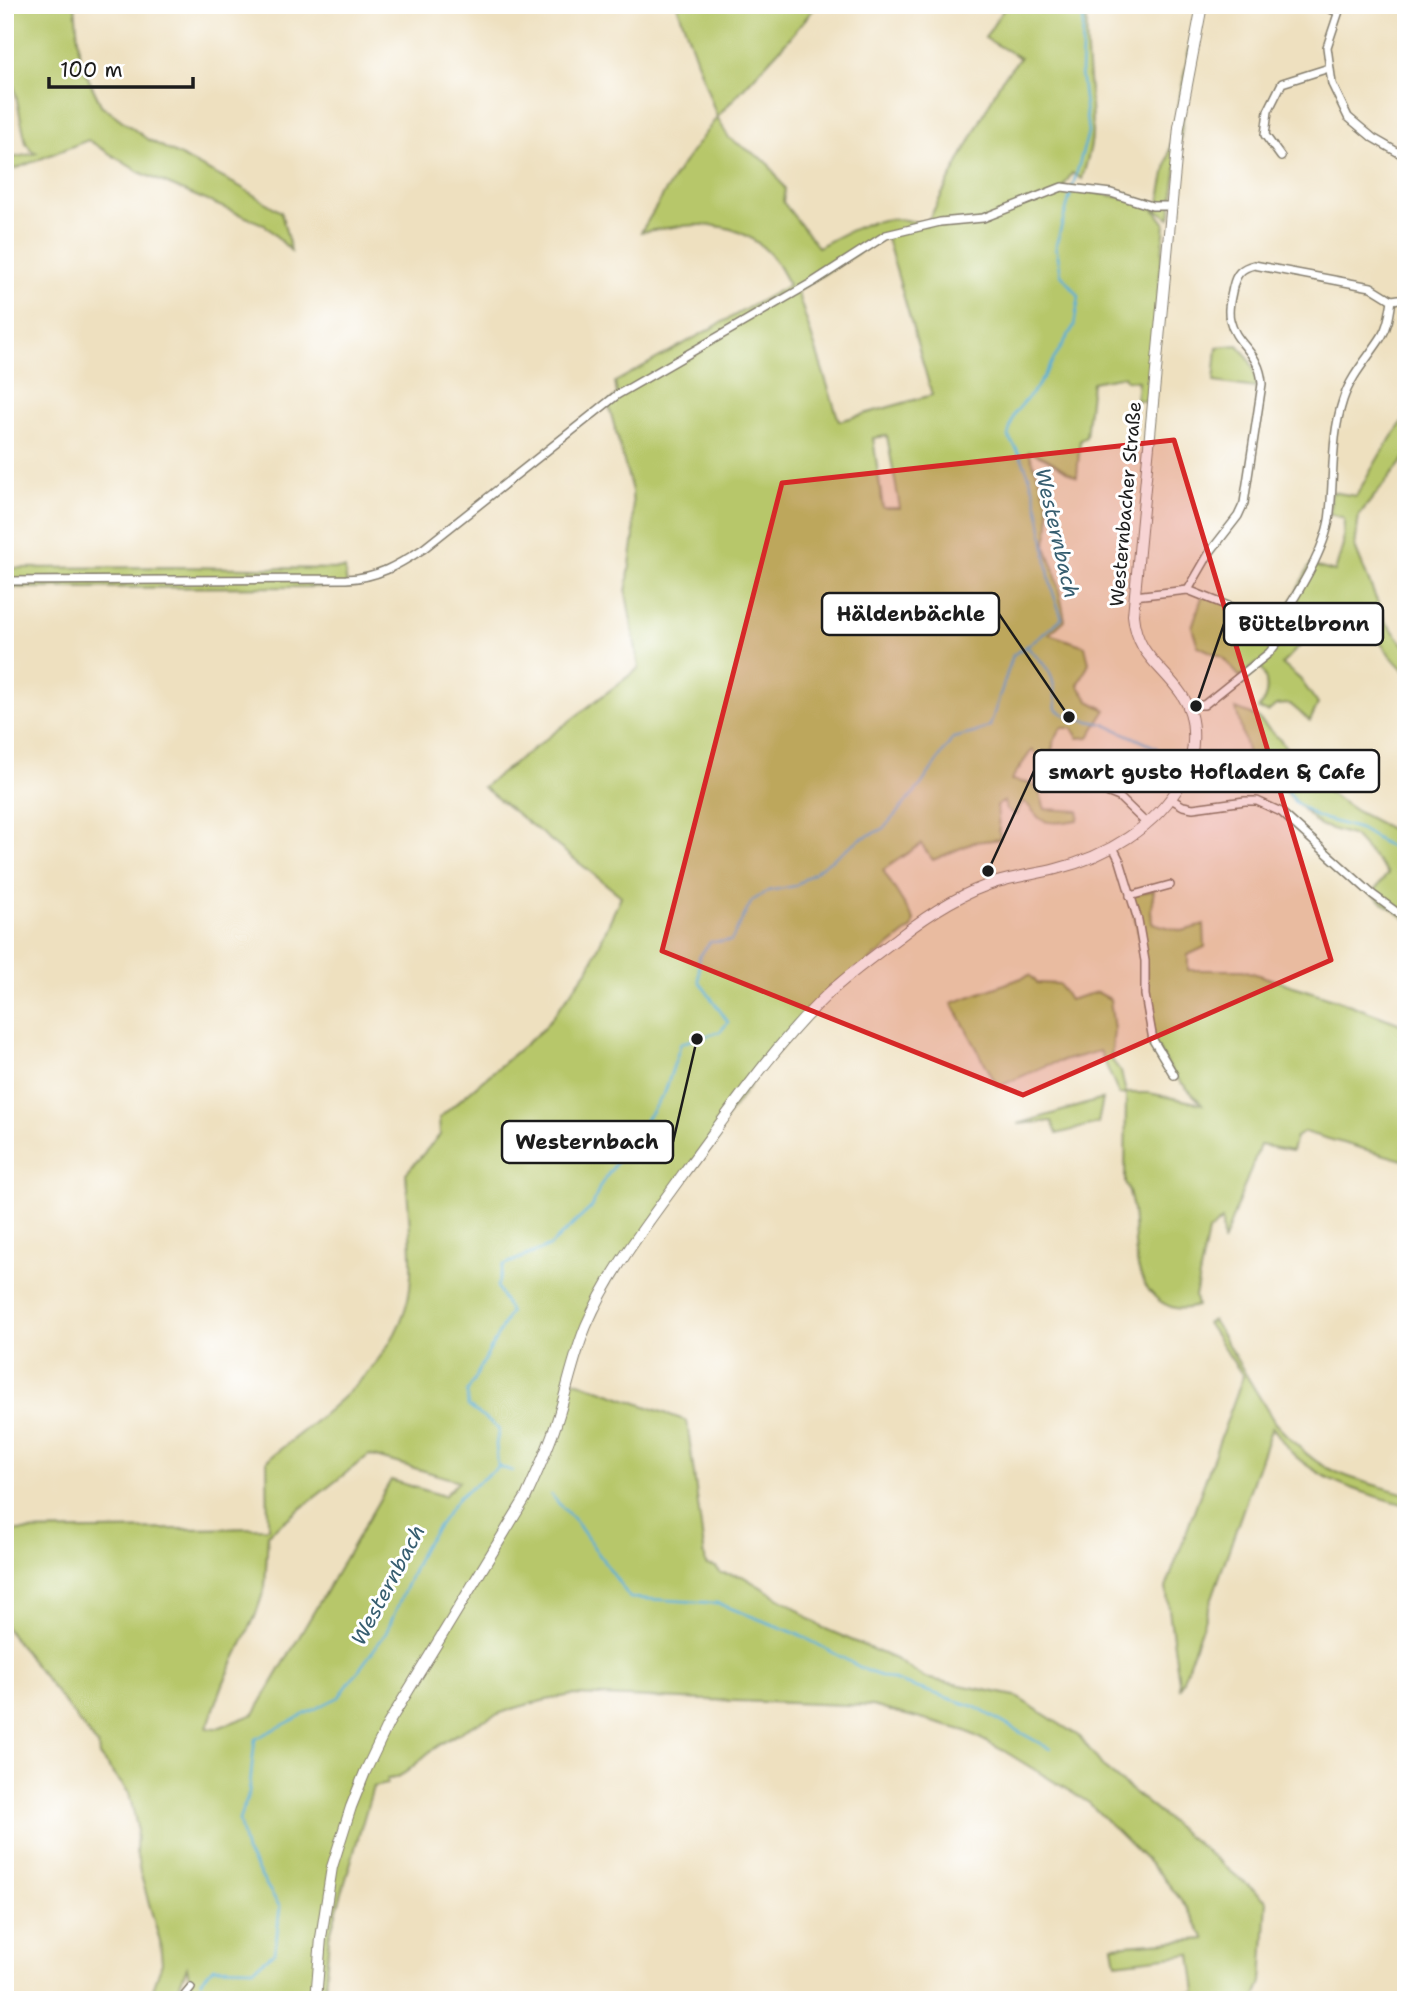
<svg xmlns="http://www.w3.org/2000/svg" width="1411" height="2005" viewBox="0 0 1411 2005" font-family="'Shantell Sans',sans-serif">
<rect width="100%" height="100%" fill="#fff"/>
<filter id="ink" filterUnits="userSpaceOnUse"><feTurbulence type="fractalNoise" baseFrequency=".0143" numOctaves="2"/><feDisplacementMap in="SourceGraphic" scale="14" xChannelSelector="R" yChannelSelector="G"/><feConvolveMatrix kernelMatrix="1 2 1 2 8 2 1 2 1" color-interpolation-filters="sRGB"/></filter>
<filter id="wash" filterUnits="userSpaceOnUse"><feTurbulence type="fractalNoise" baseFrequency=".00686" numOctaves="4" result="noise"/><feDisplacementMap in="SourceGraphic" scale="28" xChannelSelector="R" yChannelSelector="G"/><feGaussianBlur stdDeviation="1.57" result="paint"/><feColorMatrix in="noise" values="0 0 0 0 0 0 0 0 0 0 0 0 0 0 0 0 0 1.4 0 .05"/><feComposite in="paint" operator="in"/></filter>
<g filter="url(#wash)">
<rect width="100%" height="100%" fill="#eee0bf"/>
<g fill="#b7c76a" stroke="#6a7243" stroke-width="2" fill-rule="evenodd">
<polygon points="5,5 75,5 80,61 101,105 147,139 239,186 281,212 291,251 265,225 139,172 88,140 15,169 5,170 5,159 37,153 31,150 26,143 5,44"/>
<path d="M 677,5 L 817,5 L 788,40 L 717,117 L 729,138 L 767,162 L 785,189 L 783,202 L 818,247 C 857,227 882,210 926,225 L 1002,79 L 1020,58 L 985,38 L 1006,5 L 1088,5 C 1083,48 1092,89 1092,131 C 1093,146 1086,164 1082,179 L 1072,173 L 1063,187 L 1159,204 L 1198,5 L 1170,218 L 1153,208 L 1165,224 L 1148,401 L 1136,400 L 1138,381 L 1126,380 L 1124,376 L 1092,382 L 1086,437 L 1080,440 L 1077,477 C 1060,469 1047,455 1029,452 C 1041,486 1057,508 1045,545 C 1056,569 1060,594 1065,620 L 1049,634 L 1085,646 L 1089,663 L 1078,685 L 1089,701 L 1106,710 L 1089,737 L 1078,738 L 1072,728 L 1061,728 L 1053,743 L 1053,760 L 1046,763 L 1032,750 L 1011,780 L 1032,784 L 1040,794 L 1045,809 L 1079,811 L 1078,820 C 1067,821 1049,826 1039,818 C 1033,812 1030,806 1023,801 L 1016,815 L 1006,810 L 1004,801 L 997,806 L 1000,839 L 975,842 L 933,860 L 921,844 L 883,870 L 914,920 L 912,928 L 831,991 L 761,1069 L 602,1293 L 570,1379 L 687,1421 L 706,1565 L 716,1567 L 721,1573 L 742,1576 L 793,1606 L 821,1627 L 895,1659 L 925,1678 L 1015,1696 L 1080,1737 L 1104,1768 L 1267,1901 L 1262,1982 L 1255,2000 L 1124,2000 L 1123,1997 L 1196,1992 L 1191,1954 L 1116,1963 L 1113,1946 L 1205,1939 L 1186,1906 L 1161,1875 L 1089,1803 L 1004,1751 L 966,1731 L 872,1706 L 572,1695 C 515,1705 480,1717 432,1750 C 418,1760 405,1779 387,1779 L 387,1784 L 373,1787 L 329,1937 L 324,2000 L 200,2000 L 191,1988 L 187,1967 L 173,2000 L 149,2000 L 162,1963 L 160,1942 L 140,1872 L 136,1851 L 137,1827 L 129,1793 L 99,1756 L 98,1746 L 5,1627 L 5,1531 L 268,1528 L 267,1460 C 324,1413 409,1358 411,1275 C 412,1241 408,1207 406,1173 L 440,1135 L 439,1118 L 544,1028 L 589,968 L 621,896 L 483,787 L 639,668 L 626,593 L 634,536 L 632,491 L 608,403 L 617,395 L 615,382 L 789,285 C 783,275 777,261 769,253 C 731,214 689,225 641,232 L 679,169 L 717,117 ZM 886,235 L 932,395 L 839,421 L 797,291 ZM 887,436 L 900,508 L 883,508 L 873,438 ZM 369,1455 L 459,1481 L 444,1496 L 391,1480 L 254,1714 L 215,1729 L 207,1728 L 224,1682 L 255,1617 L 265,1587 L 268,1534 Z"/>
<path d="M 1238,345 C 1250,359 1256,368 1256,388 L 1214,382 L 1217,347 Z"/>
<path d="M 1406,417 L 1406,457 L 1359,515 L 1355,547 L 1385,621 L 1406,647 L 1406,672 C 1389,658 1380,638 1363,624 L 1346,626 L 1332,613 L 1282,664 L 1300,679 L 1318,704 L 1310,721 L 1290,704 L 1276,705 L 1268,712 L 1258,709 C 1271,695 1268,678 1258,663 L 1240,677 L 1222,657 L 1198,646 L 1192,627 L 1203,594 L 1261,619 L 1287,610 L 1310,565 L 1335,572 L 1343,545 L 1344,518 L 1330,514 L 1331,492 L 1356,496 L 1381,453 Z"/>
<polygon points="174,567 345,569 347,587 5,588 5,568"/>
<polygon points="1236,709 1257,717 1281,741 1308,779 1356,811 1406,837 1406,919 1372,894 1388,873 1354,836 1319,825 1248,755"/>
<path d="M 1154,890 L 1151,909 L 1152,923 L 1182,931 L 1204,925 L 1205,947 L 1188,955 L 1188,970 L 1243,970 L 1340,1001 L 1406,1026 L 1406,1161 L 1304,1132 L 1296,1137 L 1292,1151 L 1260,1145 L 1223,1243 L 1222,1220 L 1208,1232 L 1195,1297 L 1197,1306 C 1181,1311 1169,1309 1156,1298 C 1122,1268 1144,1218 1125,1183 L 1126,1094 L 1119,1095 L 1100,1051 L 1047,1065 L 998,1087 L 952,1003 L 1030,975 L 1037,983 L 1059,984 L 1069,1000 L 1097,992 L 1110,999 L 1114,1030 L 1111,1059 L 1121,1072 L 1126,1093 L 1149,1093 L 1202,1104 L 1174,1075 L 1153,1040 L 1145,961 L 1130,896 Z"/>
<polygon points="1103,1099 1098,1123 1057,1134 1052,1121 1018,1124"/>
<path d="M 1213,1320 L 1275,1423 C 1288,1437 1302,1451 1316,1461 C 1338,1477 1380,1486 1406,1494 L 1406,1505 C 1366,1494 1322,1482 1292,1453 C 1284,1445 1279,1435 1272,1427 L 1180,1689 L 1166,1588 L 1243,1376 L 1207,1323 Z"/>
</g>
<g fill="none" stroke-linecap="round" stroke-linejoin="round">
<g stroke="#59afd6" stroke-width="2.5">
<path d="M 1027,647 C 1051,669 1055,676 1056,709 L 1069,717 L 1104,724 L 1157,748"/>
<polyline points="1219,755 1274,770 1295,802 1317,817 1360,829 1390,847 1406,852"/>
<polyline points="499,1467 513,1471"/>
<polyline points="551,1495 576,1522 630,1598 717,1603 800,1635 869,1672 975,1707 1050,1749"/>
<path d="M 201,1981 L 213,1967 L 254,1968 L 275,1952 L 280,1907 L 246,1852 L 239,1820 L 249,1793 L 255,1739 L 339,1697 L 386,1633 L 423,1547 L 459,1497 L 498,1467 L 496,1444 L 499,1429 L 468,1406 L 467,1393 L 510,1312 L 497,1287 L 504,1265 L 550,1246 L 592,1207 L 600,1186 L 665,1092 L 681,1043 L 720,1032 L 728,1022 L 699,981 L 699,957 L 710,942 L 731,941 L 752,901 L 768,891 L 795,886 L 860,839 L 883,829 L 921,785 L 953,738 L 974,733 L 990,726 L 1013,655 L 1036,640 L 1062,618 C 1057,604 1051,590 1049,576 C 1041,527 1039,478 1008,436 L 1014,414 L 1037,387 L 1074,326 L 1079,296 L 1061,274 L 1056,245 L 1088,133 L 1081,72 L 1084,5"/>
</g>
</g>
</g>
<g filter="url(#ink)">
<g fill="none" stroke-linecap="round" stroke-linejoin="round">
<defs>
<g id="minor">
<polyline points="1320,5 1338,12"/>
<polyline points="1341,5 1327,47 1332,84 1348,117 1373,138 1406,157"/>
<polyline points="1281,157 1265,135 1268,111 1282,83 1329,68"/>
<path d="M 5,581 L 346,579 C 377,578 398,565 423,549 L 617,395 L 813,282 L 886,235 L 940,222 L 983,218 L 1062,187 L 1111,193 L 1152,206 L 1172,206"/>
<path d="M 1188,590 L 1210,552 L 1238,516 L 1244,503 L 1262,384 C 1260,351 1236,346 1230,320 C 1227,309 1231,298 1233,287 C 1236,274 1241,268 1254,265 L 1371,287 L 1392,300 L 1406,298"/>
<path d="M 1134,596 L 1188,590 L 1261,619 L 1287,610 C 1303,584 1328,543 1330,512 C 1334,475 1331,436 1343,400 C 1351,375 1369,357 1382,336 C 1389,325 1390,312 1392,300"/>
<polyline points="1187,705 1204,705 1269,653 1289,628 1287,610"/>
<polyline points="1060,773 1119,797 1146,823"/>
<polyline points="1171,799 1183,806 1193,808 1245,801 1257,801 1281,812 1372,894 1406,919"/>
<polyline points="1113,847 1120,861 1138,920 1145,961 1145,995 1153,1040 1174,1075"/>
<polyline points="1130,896 1170,885"/>
<polyline points="181,2000 191,1988"/>
</g>
<path id="tertiary" d="M 316,2000 L 321,1938 L 332,1867 L 351,1807 L 365,1772 L 388,1724 L 526,1497 C 536,1475 546,1453 554,1430 C 566,1396 572,1360 586,1326 C 610,1270 648,1223 683,1174 C 730,1111 774,1045 831,991 C 852,972 875,955 898,938 C 926,916 963,892 997,882 C 1017,876 1037,874 1056,869 C 1105,857 1157,827 1182,781 C 1196,756 1198,719 1182,695 C 1161,664 1137,656 1133,615 L 1179,127 L 1202,5"/>
</defs>
<use href="#minor" stroke="#857e6e" stroke-width="10"/>
<use href="#tertiary" stroke="#857e6e" stroke-width="12"/>
<use href="#minor" stroke="#fff" stroke-width="7"/>
<use href="#tertiary" stroke="#fff" stroke-width="10"/>
</g>
</g>
<path fill="#d62828" fill-opacity="0.2" stroke="#d62828" stroke-width="5" stroke-linejoin="round" d="M 1174,440 L 1331,960 L 1023,1095 L 662,951 L 782,483 Z"/>
<g text-anchor="middle" stroke-width="6" stroke-linejoin="round" paint-order="stroke">
<g font-size="19" fill="#1c1c1c" stroke="#fff">
<text transform="translate(1125 504) rotate(-85)" y="7">Westernbacher Straße</text>
</g>
<g font-size="21" font-style="italic" fill="#375e70" stroke="#fff">
<text transform="translate(1057 533) rotate(77)" y="7">Westernbach</text>
<text transform="translate(388 1585) rotate(-62)" y="7">Westernbach</text>
</g>
</g>
<path fill="none" stroke="#1c1c1c" stroke-width="2.5" d="M1069 717L999 614M1196 706L1224 624M988 871L1034 771M697 1039L673 1142"/>
<g fill="#1c1c1c" stroke="#fff" stroke-width="2.5">
<circle cx="1069" cy="717" r="7"/>
<circle cx="1196" cy="706" r="7"/>
<circle cx="988" cy="871" r="7"/>
<circle cx="697" cy="1039" r="7"/>
</g>
<g fill="#fff" stroke="#1c1c1c" stroke-width="2.5">
<rect x="822" y="593" width="177" height="42" rx="7"/>
<rect x="1224" y="603" width="159" height="42" rx="7"/>
<rect x="1034" y="750" width="345" height="42" rx="7"/>
<rect x="502" y="1121" width="171" height="42" rx="7"/>
</g>
<g font-size="21" text-anchor="middle" font-weight="bold" fill="#1c1c1c">
<text x="911" y="621">Häldenbächle</text>
<text x="1304" y="631">Büttelbronn</text>
<text x="1207" y="779">smart gusto Hofladen &amp; Cafe</text>
<text x="587" y="1149">Westernbach</text>
</g>
<rect width="1411" height="2005" fill="none" stroke="#fff" stroke-width="28"/>
<path d="M49 77v10h144v-10" fill="none" stroke="#1c1c1c" stroke-width="3.5"/>
<text x="60" y="77" font-size="21" fill="#1c1c1c" stroke="#ffffff" stroke-width="5" paint-order="stroke">100 m</text>
</svg>
